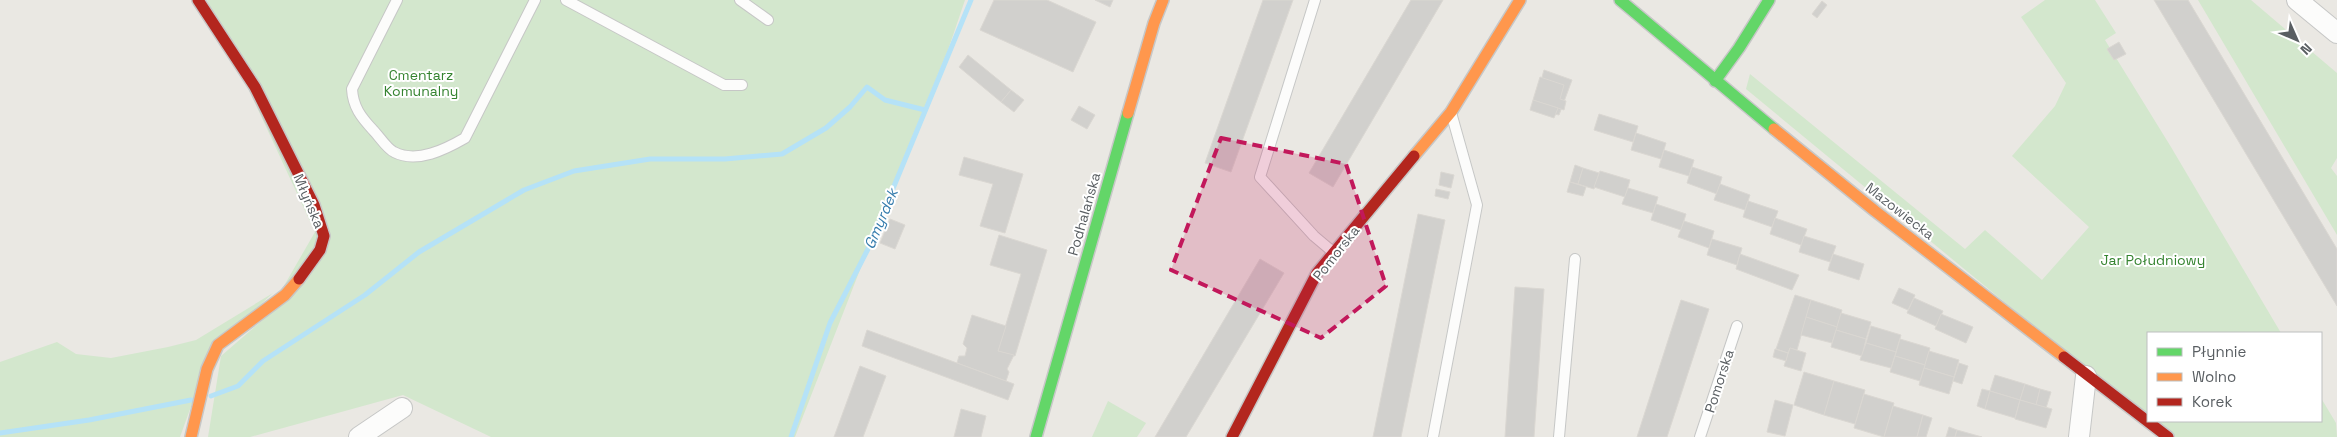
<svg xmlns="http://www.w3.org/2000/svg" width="2337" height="437" viewBox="0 0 2337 437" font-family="'Space Grotesk',sans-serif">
<rect width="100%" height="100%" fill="#eae8e3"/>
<g fill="#d3e7cd">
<polygon points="207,0 965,0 948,50 903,159 795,437 491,437 403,395 250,437 208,437 221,356 266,317 315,232"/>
<polygon points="2045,0 2095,0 2116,33 2105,40 2171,147 2281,333 2148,333 2148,421 2321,421 2321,398 2336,423 2337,437 2168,437 1746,89 1750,74 1965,249 1985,230 2042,280 2089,227 2012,156 2055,106 2066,83 2021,17"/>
<polygon points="2198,0 2251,0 2337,73 2337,158 2331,168 2337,176 2337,235"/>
<polygon points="273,293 211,351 180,437 0,437 0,362 57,342 76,354 111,358 168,347 196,340"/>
<polygon points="1108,401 1146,423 1137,437 1092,437"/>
</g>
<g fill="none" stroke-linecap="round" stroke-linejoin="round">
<g stroke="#b5e2f7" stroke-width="5">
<polyline points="211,396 238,386 263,361 365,295 419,252 524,190 574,171 650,159 725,159 782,154 826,128 850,107 867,87 885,100 925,110"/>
<polyline points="0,433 89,420 191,400"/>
<polyline points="791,437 830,323 868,249 971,0"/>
</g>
</g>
<g fill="#d1d0cd" stroke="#dad7d2">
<polygon points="994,0 1047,0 1096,22 1073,72 980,30"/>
<polygon points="1095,0 1113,0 1110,7"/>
<polygon points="1263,0 1293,0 1231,172 1205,163"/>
<polygon points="1411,0 1443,0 1333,187 1309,173"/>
<polygon points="2154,0 2188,0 2337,249 2337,306"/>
<polygon points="1822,1 1827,5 1817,18 1812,14"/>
<polygon points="2119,42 2126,54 2114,60 2107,49"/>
<polygon points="968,55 1011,90 1001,102 959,67"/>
<polygon points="1544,70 1572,80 1559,115 1533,109"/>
<polygon points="1540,77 1564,85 1560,99 1566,101 1564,110 1533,100"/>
<polygon points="1011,90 1024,100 1014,112 1001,102"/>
<polygon points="1533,100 1558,108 1554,118 1530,110"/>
<polygon points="1079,106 1095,115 1087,129 1071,120"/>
<polygon points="1599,114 1638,126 1633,142 1594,130"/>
<polygon points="1636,133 1666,143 1661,159 1631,150"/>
<polygon points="1664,150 1694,160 1689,176 1659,167"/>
<polygon points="964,157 1023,174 1005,233 980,226 993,184 959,175"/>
<polygon points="1575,165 1583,168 1578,184 1570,182"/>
<polygon points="1692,167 1722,177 1717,194 1687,183"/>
<polygon points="1583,168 1599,173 1594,189 1578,184"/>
<polygon points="1600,171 1630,180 1625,197 1594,187"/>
<polygon points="1441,172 1454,175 1451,188 1439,185"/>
<polygon points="1570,182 1586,187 1583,196 1567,192"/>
<polygon points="1720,184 1750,195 1745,210 1714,200"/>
<polygon points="1628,188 1658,197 1653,213 1622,204"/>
<polygon points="1436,189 1450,192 1448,199 1435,196"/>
<polygon points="1748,201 1778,211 1772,227 1743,217"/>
<polygon points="1656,204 1686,214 1681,230 1651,220"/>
<polygon points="1418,214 1445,220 1437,259 1401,437 1373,437"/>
<polygon points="1775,218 1807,229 1801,245 1770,234"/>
<polygon points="890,219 905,225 895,249 880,243"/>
<polygon points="1684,221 1714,231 1709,248 1678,237"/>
<polygon points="999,235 1047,250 1015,356 998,351 1021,274 990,265"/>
<polygon points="1804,236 1836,246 1830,262 1799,252"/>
<polygon points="1712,239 1742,248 1737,265 1707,255"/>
<polygon points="1740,254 1799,275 1792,290 1736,269"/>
<polygon points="1833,254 1864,264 1859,280 1828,270"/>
<polygon points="1260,259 1284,273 1186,437 1155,437"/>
<polygon points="1515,287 1544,289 1534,437 1505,437"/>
<polygon points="1899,288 1915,295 1908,310 1892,303"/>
<polygon points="1795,295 1811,300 1797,350 1790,348 1788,353 1776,349"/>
<polygon points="1914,298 1943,311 1936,326 1907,313"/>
<polygon points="1681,300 1709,309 1667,437 1637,437"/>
<polygon points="1811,300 1842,310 1837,327 1806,317"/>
<polygon points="1841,313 1871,322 1866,339 1836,330"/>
<polygon points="1941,314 1973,327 1966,343 1935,329"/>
<polygon points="972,315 1006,326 998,351 1014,355 1007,369 1009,372 1006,381 957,363 959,356 965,356 967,348 963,344"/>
<polygon points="1806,317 1837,327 1832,343 1801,335"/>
<polygon points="1871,326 1901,335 1896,352 1866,343"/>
<polygon points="867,330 1014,384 1008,400 862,346"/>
<polygon points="1836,330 1866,339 1862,356 1831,347"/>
<polygon points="1900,339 1930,348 1925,365 1895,356"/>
<polygon points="1866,343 1896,352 1891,368 1860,360"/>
<polygon points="1790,348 1806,353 1801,371 1784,366"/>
<polygon points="1775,349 1788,353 1786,361 1773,357"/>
<polygon points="1929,351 1959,360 1954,377 1924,368"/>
<polygon points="1895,356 1925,365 1920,381 1890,372"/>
<polygon points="1959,363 1968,366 1962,384 1953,381"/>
<polygon points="860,366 886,376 863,437 834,437"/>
<polygon points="1924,368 1954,377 1949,394 1919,385"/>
<polygon points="1804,372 1834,381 1824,415 1794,405"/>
<polygon points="1995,375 2025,384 2020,400 1990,391"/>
<polygon points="1834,381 1865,390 1855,424 1824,415"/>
<polygon points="2025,384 2040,389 2036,405 2020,400"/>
<polygon points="1982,389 1990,391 1985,409 1977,406"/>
<polygon points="2040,389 2051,392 2046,408 2036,405"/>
<polygon points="1990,391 2020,400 2015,418 1985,409"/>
<polygon points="1864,394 1894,403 1884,437 1854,428"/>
<polygon points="1775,400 1793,405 1785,436 1767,432"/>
<polygon points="2020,400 2052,409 2046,428 2015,419"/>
<polygon points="1893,406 1923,415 1917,437 1884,437"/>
<polygon points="961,409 986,416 981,437 954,437"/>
<polygon points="1923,415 1932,418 1926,437 1917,437"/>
<polygon points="1949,427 1957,430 1955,437 1946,437"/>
<polygon points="1957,430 1982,437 1955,437"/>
</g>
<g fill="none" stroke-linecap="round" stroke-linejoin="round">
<defs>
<g id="lane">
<path d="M 397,0 L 352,89 C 353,107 361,117 373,130 C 379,136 387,149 394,152 C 417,164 446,149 465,138 L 535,0"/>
<polyline points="566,0 724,85 742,85"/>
<polyline points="740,0 768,20"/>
<polyline points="1315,0 1260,177 1314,236 1333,252"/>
<polyline points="1433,437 1477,205 1452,116"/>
<polyline points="1559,437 1575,259"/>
<polyline points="1700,437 1737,326"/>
</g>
<g id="street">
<polyline points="2297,0 2337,33"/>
<polyline points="359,437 402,408"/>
<polyline points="2079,437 2086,376"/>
</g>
<g id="fast">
<polyline points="1620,0 1774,129"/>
<polyline points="1715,81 1739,48 1769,0"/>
<polyline points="1036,437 1128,113"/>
</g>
<g id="slow">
<polyline points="1128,113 1154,23 1163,0"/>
<polyline points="1774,129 1875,211 2064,357"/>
<polyline points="1414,156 1451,112 1520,0"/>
<polyline points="191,437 207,369 218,345 285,295 299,279"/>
</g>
<g id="jam">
<polyline points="198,0 255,87 314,205 324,236 320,250 299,279"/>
<polyline points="2064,357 2168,437"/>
<polyline points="1232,437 1317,273 1414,156"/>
</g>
</defs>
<use href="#lane" stroke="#c6c7c6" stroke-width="12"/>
<use href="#street" stroke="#c6c7c6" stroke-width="22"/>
<use href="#fast" stroke="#c7c7c7" stroke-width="14"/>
<use href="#slow" stroke="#c7c7c7" stroke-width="14"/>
<use href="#jam" stroke="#c7c7c7" stroke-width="14"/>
<use href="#lane" stroke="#fcfcfb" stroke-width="10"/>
<use href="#street" stroke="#fcfcfb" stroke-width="20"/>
<use href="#fast" stroke="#63d668" stroke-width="11"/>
<use href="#slow" stroke="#ff974d" stroke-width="11"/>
<use href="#jam" stroke="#b3261e" stroke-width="11"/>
</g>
<path fill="#c2185b" fill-opacity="0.2" stroke="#c2185b" stroke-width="4" stroke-dasharray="10 6" stroke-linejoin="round" d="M 1221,138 L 1346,164 L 1386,286 L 1321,338 L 1171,270 Z"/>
<g text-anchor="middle" stroke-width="4" stroke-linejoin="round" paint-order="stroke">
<g font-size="14" fill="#34832f" stroke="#fff">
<text x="421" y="80">Cmentarz<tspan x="421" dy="16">Komunalny</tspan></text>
<text x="2153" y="265">Jar Południowy</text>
</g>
<g font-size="14" fill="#595e62" stroke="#fff">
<text transform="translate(309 201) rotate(67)" y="5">Młyńska</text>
<text transform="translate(1900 211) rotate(38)" y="5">Mazowiecka</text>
<text transform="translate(1084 214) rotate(-74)" y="5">Podhalańska</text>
<text transform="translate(1336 253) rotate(-52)" y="5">Pomorska</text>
<text transform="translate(1719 381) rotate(-72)" y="5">Pomorska</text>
</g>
<g font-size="15" font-style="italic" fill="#357cad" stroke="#fff">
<text transform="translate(881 219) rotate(-67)" y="5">Gmyrdek</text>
</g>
</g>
<rect x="2147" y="332" width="175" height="90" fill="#ffffff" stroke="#bdbfc0"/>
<rect x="2157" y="348" width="25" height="8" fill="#63d668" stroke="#bdbfc0"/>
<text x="2192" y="357" font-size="15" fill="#595e62">Płynnie</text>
<rect x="2157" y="373" width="25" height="8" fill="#ff974d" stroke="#bdbfc0"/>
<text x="2192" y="382" font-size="15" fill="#595e62">Wolno</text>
<rect x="2157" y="398" width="25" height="8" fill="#b3261e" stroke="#bdbfc0"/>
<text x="2192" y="407" font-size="15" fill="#595e62">Korek</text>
<g transform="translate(2297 40) rotate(135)" stroke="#ffffff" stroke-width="4" paint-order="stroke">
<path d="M0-4L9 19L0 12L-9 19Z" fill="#595e62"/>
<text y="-8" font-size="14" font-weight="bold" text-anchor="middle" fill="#595e62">N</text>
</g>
</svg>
